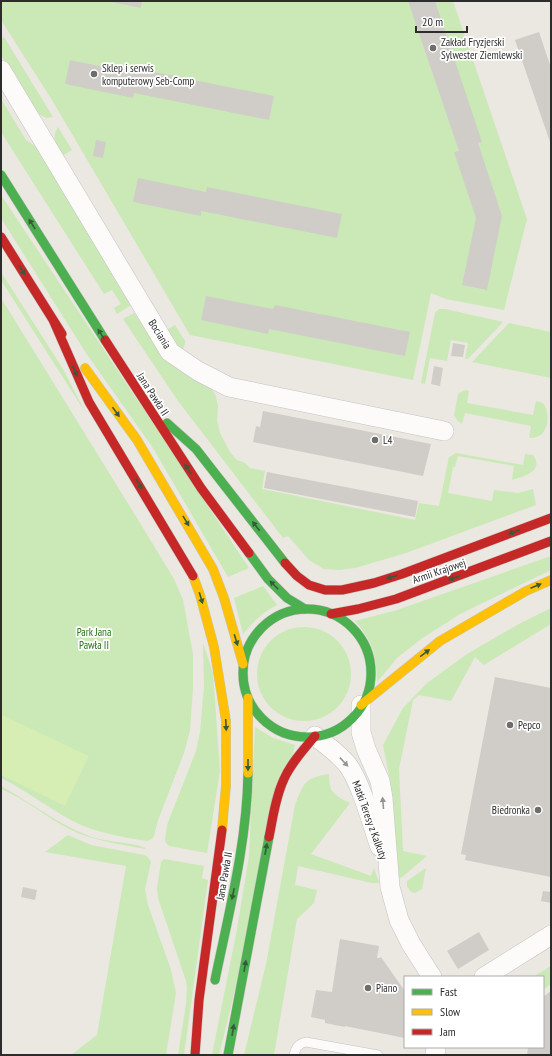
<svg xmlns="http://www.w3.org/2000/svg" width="552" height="1056" viewBox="0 0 552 1056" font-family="'PT Sans Narrow',sans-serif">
<rect width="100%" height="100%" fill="#ebe7e1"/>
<g fill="#cae9b7">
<polygon points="1,1 453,1 527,219 504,310 446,299 431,293 413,380 190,335 52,100 1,20"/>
<polygon points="4,37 53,117 47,118 38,114 1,55 1,39"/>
<polygon points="1,99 26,140 38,148 131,305 117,314 114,308 121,304 112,290 104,294 1,132"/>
<path d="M 58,127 L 72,150 L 62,156 C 56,146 51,138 58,127 Z"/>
<polygon points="1,195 249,568 228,577 153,448 86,353 1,218"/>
<polygon points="1,272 63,369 85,412 1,280"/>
<path d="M 1,298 L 140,523 L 174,579 L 183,600 L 193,654 L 193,688 L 190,730 L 184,753 L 158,820 L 154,836 L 152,839 L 147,841 C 122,837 96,833 73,821 C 48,808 26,790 1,778 Z"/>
<polygon points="439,309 445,309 503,322 468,359 465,359 468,343 451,340 447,361 430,358 425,384 421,383 435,313"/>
<path d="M 134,313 L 162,353 L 210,385 L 216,397 L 218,406 L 217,420 L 220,433 L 230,452 L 237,460 L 245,463 L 250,468 L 265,471 L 262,489 L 415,520 L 419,503 L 439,506 L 449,457 L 456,453 L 523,465 L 525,454 L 533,455 C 545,471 523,477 512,480 L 514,466 L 458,456 L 455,467 L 453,467 L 448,493 L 492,501 L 494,490 L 518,493 L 533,489 L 536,505 L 406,553 L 355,568 L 339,570 L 324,569 L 309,560 L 288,536 L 283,538 L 178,401 L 123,319 Z"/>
<polygon points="509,323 551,332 551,378 472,362"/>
<polygon points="175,325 185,341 185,344 183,349 174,342 165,331"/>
<path d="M 465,390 L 469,391 L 467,403 L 533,415 L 536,401 L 543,403 C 552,415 548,440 529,438 L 531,426 L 465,413 L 462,424 L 457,420 L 454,415 L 458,395 L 459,393 Z"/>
<path d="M 551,556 L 551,570 L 460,614 L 421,639 L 397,658 L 377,682 C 376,655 374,643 355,621 L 397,610 Z"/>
<path d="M 263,586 L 277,605 C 263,612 253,622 243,634 L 234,598 Z"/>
<polygon points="551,608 551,624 484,665 475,657 451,701 419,695 413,700 399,769 403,851 427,856 401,878 397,877 390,780 383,745 403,708 427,683 467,654 517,625"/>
<circle cx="304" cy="674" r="47"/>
<polygon points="203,643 213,673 220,771 207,853 169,846 166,843 165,839 167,825 196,751 200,732 204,687"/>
<polygon points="255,727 273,738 295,745 219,1055 212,1055 237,929 249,856"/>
<path d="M 329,774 C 329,793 334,795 350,803 L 311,854 L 371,876 L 374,868 L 379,883 L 372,883 L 298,866 L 295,885 L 317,890 L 314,903 L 297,919 L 274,1055 L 244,1055 L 266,964 L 295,805 C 304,783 304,778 329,774 Z"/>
<path d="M 1,786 C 30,802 58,824 89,836 C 107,843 129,841 146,848 L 145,849 C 120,844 94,841 71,830 C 47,818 26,799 1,789 Z"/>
<polygon points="68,835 91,845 144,855 147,856 151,862 145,889 148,905 171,970 176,993 166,1055 71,1055 97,1035 126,866 45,852"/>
<polygon points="164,859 204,866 202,878 208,880 184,1055 178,1055 186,1004 187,988 186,981 158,898 157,888 161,862"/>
<polygon points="426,868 422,889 415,893 411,892 407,886 407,881"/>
<polygon points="551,966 551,984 543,990 543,977 533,977"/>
</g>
<polygon fill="#d6edb4" points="2,715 89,756 65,806 1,775"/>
<g fill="#d0cdc8">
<polygon points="107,1 142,1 141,8"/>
<polygon points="408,1 435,1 482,142 478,143 502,216 487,290 462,285 476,218 454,152 459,151"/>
<polygon points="539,32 551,68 551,145 515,40"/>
<polygon points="70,60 138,74 139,69 274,96 269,120 134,93 133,98 65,84"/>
<polygon points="96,140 106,142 103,158 93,156"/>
<polygon points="138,178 206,192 207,187 342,214 337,238 201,211 201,216 133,202"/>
<polygon points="206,296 273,309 275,305 410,332 405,356 269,329 268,334 201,320"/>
<polygon points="453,343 465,345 463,357 451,356"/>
<polygon points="434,366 443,368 440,386 431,384"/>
<polygon points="263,411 431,444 423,476 253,442 256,426 260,427"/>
<polygon points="267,472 418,501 415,517 264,488"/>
<polygon points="495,677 551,688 551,877 465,860 466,855 461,854"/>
<polygon points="23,887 37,890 35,900 21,897"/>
<polygon points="543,891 551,892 551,903 541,901"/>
<polygon points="479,932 489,950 458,969 447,951"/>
<polygon points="340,939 379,946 377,958 379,958 381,957 402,987 404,990 405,989 405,1038 345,1026 345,1027 325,1023 325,1020 311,1017 316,990 332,992"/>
<polygon points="551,991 551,1055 527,1055 528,1047 543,1047 543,997"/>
</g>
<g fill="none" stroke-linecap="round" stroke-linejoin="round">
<defs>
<path id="lane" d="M 294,1055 C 296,1047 298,1044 306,1042 L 378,1055"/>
<g id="street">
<polyline points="1,70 170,352 198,371 229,387 444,431"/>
<polyline points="361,705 361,732 366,749 380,781 383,798 390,887 399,920 411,944 432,977"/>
<path d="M 315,736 C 326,745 338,753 347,764 C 361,782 372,825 380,847"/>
<polyline points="484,977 551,935"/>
<polyline points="435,1055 436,1047"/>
</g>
<g id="fast">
<polyline points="1,175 105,340"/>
<polyline points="167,423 196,449 285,563"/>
<polyline points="249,553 268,579 287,598 305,609"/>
<circle cx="307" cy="673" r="64"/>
<path d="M 215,980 C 229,912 247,843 248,773"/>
<polyline points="228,1055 269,837"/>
</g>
<g id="slow">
<polyline points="85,368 137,440 213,569 224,598 243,664"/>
<polyline points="193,576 200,595 214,647 226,721 226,785 222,830"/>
<polyline points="248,698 248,773"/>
<polyline points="361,705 440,641 526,591 551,580"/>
</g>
<g id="jam">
<polyline points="1,237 62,334"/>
<polyline points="54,322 89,402 193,576"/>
<polyline points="105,340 201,488 249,553"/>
<polyline points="285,563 297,576 309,585 325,590 342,590 374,583 402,574 551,518"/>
<polyline points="331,614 358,609 396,599 551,541"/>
<path d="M 269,837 C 273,818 275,798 284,779 C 291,763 304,749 315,736"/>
<polyline points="195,1055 199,1000 222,830"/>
</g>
</defs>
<use href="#lane" stroke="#c4c3c3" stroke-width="10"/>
<use href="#street" stroke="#c4c3c3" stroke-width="20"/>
<use href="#fast" stroke="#c6c4c2" stroke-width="10"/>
<use href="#slow" stroke="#c6c4c2" stroke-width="10"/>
<use href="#jam" stroke="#c6c4c2" stroke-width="10"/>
<use href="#lane" stroke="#fcfbfa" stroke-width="9"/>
<use href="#street" stroke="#fcfbfa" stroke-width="19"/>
<use href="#fast" stroke="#4caf50" stroke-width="9"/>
<use href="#slow" stroke="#ffc107" stroke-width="9"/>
<use href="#jam" stroke="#c62828" stroke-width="9"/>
</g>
<defs><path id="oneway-solid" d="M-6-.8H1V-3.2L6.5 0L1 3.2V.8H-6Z"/></defs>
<g fill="#375a39">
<use href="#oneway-solid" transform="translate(32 224) rotate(-122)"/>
<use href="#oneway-solid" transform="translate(22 270) rotate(58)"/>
<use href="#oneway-solid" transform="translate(101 334) rotate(-122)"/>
<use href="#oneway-solid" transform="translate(75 371) rotate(66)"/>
<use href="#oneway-solid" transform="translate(116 412) rotate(54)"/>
<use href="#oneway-solid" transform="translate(188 469) rotate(-124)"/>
<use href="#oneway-solid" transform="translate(139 484) rotate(59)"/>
<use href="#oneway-solid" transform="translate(186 521) rotate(59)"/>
<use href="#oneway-solid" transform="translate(256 526) rotate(-128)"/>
<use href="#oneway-solid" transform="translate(514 532) rotate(160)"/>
<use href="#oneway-solid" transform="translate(392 577) rotate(162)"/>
<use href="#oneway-solid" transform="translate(454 578) rotate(161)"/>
<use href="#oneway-solid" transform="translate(274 585) rotate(-135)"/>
<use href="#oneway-solid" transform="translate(536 586) rotate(-23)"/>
<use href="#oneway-solid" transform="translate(201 598) rotate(73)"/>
<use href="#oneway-solid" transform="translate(236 640) rotate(73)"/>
<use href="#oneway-solid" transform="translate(425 653) rotate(-37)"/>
<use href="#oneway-solid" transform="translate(226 725) rotate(87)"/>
<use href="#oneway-solid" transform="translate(248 765) rotate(90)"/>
<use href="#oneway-solid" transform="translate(266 849) rotate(-80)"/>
<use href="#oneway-solid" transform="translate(233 894) rotate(102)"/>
<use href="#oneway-solid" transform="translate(245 966) rotate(-80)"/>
<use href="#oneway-solid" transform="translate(233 1030) rotate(-80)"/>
</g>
<g fill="#949493">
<use href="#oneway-solid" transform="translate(344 762) rotate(47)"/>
<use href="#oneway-solid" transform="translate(383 803) rotate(-95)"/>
</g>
<g fill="#6f6d6b" stroke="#fff" stroke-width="1.5">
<circle cx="433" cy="48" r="4"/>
<circle cx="94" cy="74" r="4"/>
<circle cx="375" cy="440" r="4"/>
<circle cx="510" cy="725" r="4"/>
<circle cx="538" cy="810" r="4"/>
<circle cx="368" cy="988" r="4"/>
</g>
<g text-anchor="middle" stroke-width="3.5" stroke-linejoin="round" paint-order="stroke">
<g font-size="11" fill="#2c2c2c" stroke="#fff" text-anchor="start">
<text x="441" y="46">Zakład Fryzjerski<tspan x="441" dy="13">Sylwester Ziemlewski</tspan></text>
<text x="102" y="72">Sklep i serwis<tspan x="102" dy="13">komputerowy Seb-Comp</tspan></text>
<text x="383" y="444">L4</text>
<text x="518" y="729">Pepco</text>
<text x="530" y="814" text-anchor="end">Biedronka</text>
<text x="376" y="992">Piano</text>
</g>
<g font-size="11" fill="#2c2c2c" stroke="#fff">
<text transform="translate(160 334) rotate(58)" y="4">Bociania</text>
<text transform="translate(153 394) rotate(57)" y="4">Jana Pawła II</text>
<text transform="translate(439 571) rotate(-19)" y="4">Armii Krajowej</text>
<text transform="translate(370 820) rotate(70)" y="4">Matki Teresy z Kalkuty</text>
<text transform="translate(224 876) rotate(-80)" y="4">Jana Pawła II</text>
</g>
<g font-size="11" fill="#247114" stroke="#fff">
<text x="94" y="636">Park Jana<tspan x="94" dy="13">Pawła II</tspan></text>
</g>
</g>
<rect width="552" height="1056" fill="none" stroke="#2c2c2c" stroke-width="4"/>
<rect x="404" y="976" width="140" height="72" fill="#ffffff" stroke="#ababab"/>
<rect x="412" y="989" width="20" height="6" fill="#4caf50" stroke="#ababab"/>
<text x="440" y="996" font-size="12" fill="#2c2c2c">Fast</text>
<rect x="412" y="1009" width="20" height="6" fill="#ffc107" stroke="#ababab"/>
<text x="440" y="1016" font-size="12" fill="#2c2c2c">Slow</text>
<rect x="412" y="1029" width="20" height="6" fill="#c62828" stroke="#ababab"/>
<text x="440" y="1036" font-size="12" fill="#2c2c2c">Jam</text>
<path d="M416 26v6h51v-6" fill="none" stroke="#2c2c2c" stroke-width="2"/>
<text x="422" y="26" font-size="12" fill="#2c2c2c" stroke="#ffffff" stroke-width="3" paint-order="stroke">20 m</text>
</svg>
